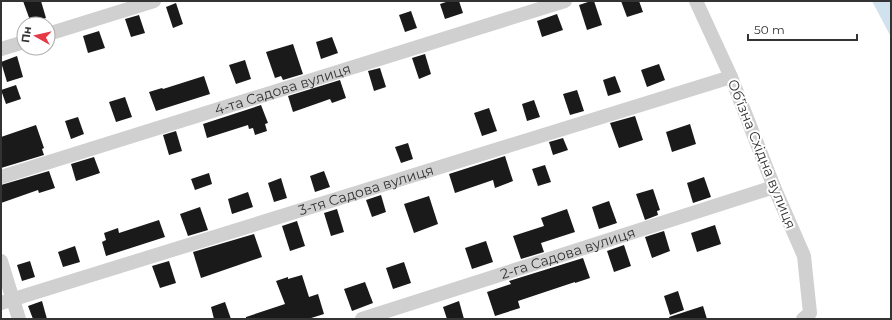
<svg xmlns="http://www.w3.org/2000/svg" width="892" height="320" viewBox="0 0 892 320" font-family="Montserrat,sans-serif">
<rect width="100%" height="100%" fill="#fff"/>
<polygon fill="#cfe2ee" points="872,1 891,1 891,37"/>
<g fill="#1a1a1a">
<polygon points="23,1 41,1 46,18 31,23"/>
<polygon points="449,1 459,1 463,13 445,19 440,4"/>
<polygon points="591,1 594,1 602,25 587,30 579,5"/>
<polygon points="621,1 639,1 643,12 627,17"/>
<polygon points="176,3 183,24 173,28 166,7"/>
<polygon points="411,11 417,28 405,32 399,15"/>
<polygon points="557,14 563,30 542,37 537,21"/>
<polygon points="139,15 145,33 131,37 125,19"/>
<polygon points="99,31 105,48 88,53 83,36"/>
<polygon points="332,37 338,53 321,59 316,42"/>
<polygon points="293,44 303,74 283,80 281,76 275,78 266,52"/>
<polygon points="425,54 431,74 419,79 412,58"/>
<polygon points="17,56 23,77 7,82 1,62"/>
<polygon points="245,60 251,79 236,84 229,65"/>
<polygon points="659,64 665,80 647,87 641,70"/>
<polygon points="380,68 386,87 374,91 368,71"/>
<polygon points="204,76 210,94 156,111 149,92 162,88 163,89"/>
<polygon points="615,76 621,92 608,96 603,80"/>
<polygon points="340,80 346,98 332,103 330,99 293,112 288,96"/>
<polygon points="16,85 21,99 6,104 1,90"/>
<polygon points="577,90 584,111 570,115 563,94"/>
<polygon points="125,97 132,117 116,122 109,102"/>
<polygon points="534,100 540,117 527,121 522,104"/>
<polygon points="261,105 268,123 265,124 267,131 255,135 253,128 249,129 248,125 207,138 203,124"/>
<polygon points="489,108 497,131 482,136 474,113"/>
<polygon points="635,116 643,140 619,148 610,123"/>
<polygon points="78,117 84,134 71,139 65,121"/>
<polygon points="690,124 696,144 672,152 666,132"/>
<polygon points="36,125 44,148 42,149 44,155 1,168 1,137"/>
<polygon points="176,131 182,151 169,155 163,135"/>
<polygon points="563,138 568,150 553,155 549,142"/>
<polygon points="408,143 413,159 401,163 395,147"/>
<polygon points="505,156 513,181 495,188 493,180 455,193 449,174"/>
<polygon points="94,157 100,173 76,181 71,164"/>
<polygon points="545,165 551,182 538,186 532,169"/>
<polygon points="49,171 55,188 39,193 38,190 1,203 1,185"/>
<polygon points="324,171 330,187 315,192 310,176"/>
<polygon points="209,173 212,184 195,190 191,179"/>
<polygon points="704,177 711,197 693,203 687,183"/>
<polygon points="281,178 287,198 274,202 268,183"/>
<polygon points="653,189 660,210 657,211 658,215 645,220 636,194"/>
<polygon points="248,192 253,207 232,214 228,199"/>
<polygon points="381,195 386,212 372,217 366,200"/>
<polygon points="429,196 438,224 414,233 404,204"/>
<polygon points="609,201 617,223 599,229 592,207"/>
<polygon points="200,207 208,230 188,236 180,214"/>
<polygon points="337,209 344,232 331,236 324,213"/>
<polygon points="567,209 575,232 541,243 544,252 521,259 513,236 544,226 541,218"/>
<polygon points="159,220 165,237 106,256 102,242 106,240 104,233 118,228 119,233"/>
<polygon points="297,221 305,246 290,251 282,226"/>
<polygon points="715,225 721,244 697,252 691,233"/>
<polygon points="664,231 670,251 652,258 645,237"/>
<polygon points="254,234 262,257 201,278 193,252"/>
<polygon points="486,241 493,262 472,269 465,248"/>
<polygon points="624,245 631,266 614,272 607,251"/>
<polygon points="75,246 80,262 63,267 58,252"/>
<polygon points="583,258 590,278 575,283 575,282 518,301 520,308 495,316 487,292 511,284 509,281"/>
<polygon points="30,261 35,277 22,281 17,265"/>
<polygon points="169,261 176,283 160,288 152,266"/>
<polygon points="404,262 411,283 393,289 386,268"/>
<polygon points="302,275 309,297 318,294 324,314 308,319 246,319 246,317 285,304 276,281 288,277 288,279"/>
<polygon points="365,282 373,303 352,311 344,289"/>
<polygon points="678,291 684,310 670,315 664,296"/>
<polygon points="42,301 47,319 33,319 28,306"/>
<polygon points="459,301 464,319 447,319 443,307"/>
<polygon points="225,302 231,319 214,319 211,307"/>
<polygon points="703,306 707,319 670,319 669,317"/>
</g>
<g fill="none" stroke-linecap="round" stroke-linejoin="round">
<g stroke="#d0d0d0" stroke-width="14">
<polyline points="696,1 731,77 774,187 804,256 810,313 803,319"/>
<polyline points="48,34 154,1"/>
<polyline points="1,49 24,42"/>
<path id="s1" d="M 1,177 L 565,1"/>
<polyline points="1,261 19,319"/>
<path id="s2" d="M 1,303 L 731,77"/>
<path id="s3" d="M 362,319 L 774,187"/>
</g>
</g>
<g text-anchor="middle" stroke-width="4" stroke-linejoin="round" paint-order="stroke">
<g font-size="14" fill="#333" stroke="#fff">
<text dy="5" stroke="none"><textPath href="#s1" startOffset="295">4-та Садова вулиця</textPath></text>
<text transform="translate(762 154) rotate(68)" y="5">Обʼїзна Східна вулиця</text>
<text dy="5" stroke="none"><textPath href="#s2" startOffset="382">3-тя Садова вулиця</textPath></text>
<text dy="5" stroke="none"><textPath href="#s3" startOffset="216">2-га Садова вулиця</textPath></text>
</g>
</g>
<rect width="892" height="320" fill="none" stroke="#333333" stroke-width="4"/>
<g transform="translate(36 36) rotate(278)"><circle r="19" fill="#ffffff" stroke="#adadad"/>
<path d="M0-3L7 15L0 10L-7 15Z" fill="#e63946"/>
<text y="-6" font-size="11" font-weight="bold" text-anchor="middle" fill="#333333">Пн</text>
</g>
<path d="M748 34v6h109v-6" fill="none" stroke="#333333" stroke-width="2"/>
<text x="754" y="34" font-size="12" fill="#333333" stroke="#ffffff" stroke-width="3" paint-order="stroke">50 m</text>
</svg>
